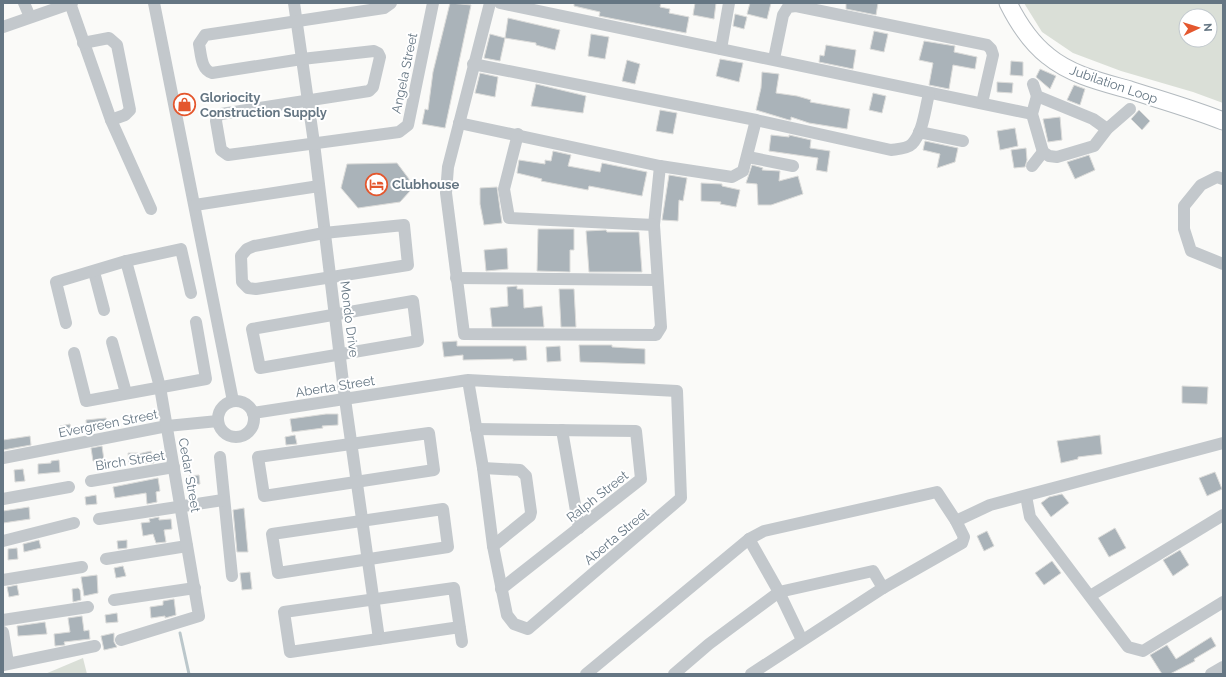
<svg xmlns="http://www.w3.org/2000/svg" width="1226" height="677" viewBox="0 0 1226 677" font-family="Raleway,sans-serif">
<rect width="100%" height="100%" fill="#fafaf8"/>
<g fill="#dadfd7" fill-rule="evenodd">
<path d="M 1024,3 L 1223,3 L 1223,103 L 1193,92 L 1121,71 L 1073,53 L 1042,32 ZM 1186,16 L 1210,16 L 1210,40 L 1186,40 Z"/>
<polygon points="83,658 87,674 45,674"/>
</g>
<g fill="none" stroke-linecap="round" stroke-linejoin="round">
<polyline stroke="#bbc7cb" stroke-width="3" points="180,633 189,674"/>
</g>
<g fill="#aab3b9" stroke="#dcdcda">
<polygon points="450,3 471,5 445,128 422,124 425,109 428,110 433,72"/>
<polygon points="574,3 661,3 660,7 670,9 669,13 689,17 686,33 599,16 600,12 574,6"/>
<polygon points="695,3 716,3 714,19 693,15"/>
<polygon points="750,3 771,3 767,19 747,14"/>
<polygon points="846,3 878,3 876,15 846,9"/>
<polygon points="735,14 747,17 744,29 733,26"/>
<polygon points="508,18 560,30 555,50 536,45 536,43 505,38"/>
<polygon points="874,31 888,34 884,52 870,49"/>
<polygon points="490,34 505,38 500,61 484,58"/>
<polygon points="591,34 609,37 605,59 588,56"/>
<polygon points="924,41 955,46 954,52 977,57 975,69 953,65 949,89 929,85 933,63 919,60"/>
<polygon points="826,45 856,50 853,69 819,62 820,55 824,56"/>
<polygon points="720,59 743,63 739,82 716,76"/>
<polygon points="627,60 640,64 635,84 622,81"/>
<polygon points="1011,61 1023,62 1023,76 1010,75"/>
<polygon points="1040,69 1056,76 1050,89 1036,77"/>
<polygon points="762,72 779,74 776,93 797,96 811,100 810,102 850,109 847,129 809,123 791,117 791,120 789,120 756,110 761,88"/>
<polygon points="480,73 498,77 495,97 475,93"/>
<polygon points="997,82 1013,83 1012,93 997,92"/>
<polygon points="536,84 586,96 583,113 531,106"/>
<polygon points="1074,85 1085,89 1080,105 1067,100"/>
<polygon points="873,93 886,96 882,113 869,110"/>
<polygon points="660,110 677,113 673,134 656,131"/>
<polygon points="1139,110 1150,121 1142,130 1131,119"/>
<polygon points="1060,117 1062,140 1048,142 1043,119"/>
<polygon points="1015,128 1018,146 1000,150 997,131"/>
<polygon points="771,135 789,137 789,135 811,140 810,148 830,151 827,172 816,170 818,158 769,151"/>
<polygon points="925,141 958,148 955,162 937,168 940,154 923,150"/>
<polygon points="1026,148 1027,160 1025,167 1014,168 1011,150"/>
<polygon points="553,151 571,155 568,166 600,172 602,163 647,172 642,196 589,186 588,190 541,181 542,179 517,173 519,160 545,164 545,160 551,161"/>
<polygon points="1089,155 1095,170 1075,179 1067,162"/>
<polygon points="397,163 409,179 410,191 400,202 358,208 341,188 347,164"/>
<polygon points="752,165 763,168 762,170 780,171 779,181 798,176 803,194 771,205 758,205 757,184 746,183"/>
<polygon points="669,175 687,178 683,201 679,200 678,221 662,220"/>
<polygon points="701,183 722,184 722,186 740,190 736,207 720,204 721,202 701,201"/>
<polygon points="497,187 502,223 484,225 480,204 480,188"/>
<polygon points="538,229 574,229 574,250 570,250 570,272 537,271"/>
<polygon points="606,230 607,232 639,232 642,272 589,272 586,231"/>
<polygon points="507,248 508,269 486,271 484,250"/>
<polygon points="517,286 517,289 523,289 524,308 542,306 544,327 492,327 490,308 508,306 507,287"/>
<polygon points="559,289 574,289 576,327 561,327"/>
<polygon points="457,341 457,346 526,346 527,360 513,361 513,359 463,360 463,355 444,357 442,342"/>
<polygon points="579,345 612,345 612,347 645,349 645,364 580,362"/>
<polygon points="560,346 561,361 547,362 546,347"/>
<polygon points="1182,386 1208,387 1207,404 1182,403"/>
<polygon points="326,414 338,414 338,425 322,426 323,428 292,432 290,419"/>
<polygon points="106,418 108,429 87,432 86,420"/>
<polygon points="70,424 72,436 62,438 60,426"/>
<polygon points="295,435 297,444 286,445 285,437"/>
<polygon points="1100,435 1102,454 1078,457 1078,459 1061,463 1057,441"/>
<polygon points="30,436 31,445 3,450 3,440"/>
<polygon points="102,446 104,460 93,461 91,448"/>
<polygon points="151,451 154,463 129,464 128,453 138,453 138,454"/>
<polygon points="59,460 60,472 38,474 38,464 51,463 51,461"/>
<polygon points="23,469 25,481 15,482 14,470"/>
<polygon points="1215,472 1222,489 1207,496 1199,478"/>
<polygon points="199,475 200,484 189,485 189,476"/>
<polygon points="158,478 160,491 156,492 157,502 147,504 146,493 115,498 113,487"/>
<polygon points="1062,494 1069,503 1051,517 1041,503 1049,497"/>
<polygon points="96,495 97,504 86,505 85,497"/>
<polygon points="29,507 30,519 3,523 3,511"/>
<polygon points="244,508 248,552 237,552 233,510"/>
<polygon points="159,517 159,520 171,519 172,529 164,530 166,542 156,543 153,534 143,536 141,523 150,522 149,519"/>
<polygon points="1115,528 1126,548 1109,557 1098,538"/>
<polygon points="987,531 994,546 984,551 977,536"/>
<polygon points="39,540 41,548 24,552 23,544"/>
<polygon points="127,540 127,548 118,549 117,541"/>
<polygon points="17,548 18,559 8,560 8,549"/>
<polygon points="1180,550 1189,565 1173,576 1163,560"/>
<polygon points="1052,561 1061,573 1044,585 1035,573"/>
<polygon points="123,566 126,576 116,578 114,568"/>
<polygon points="250,572 252,589 242,590 240,573"/>
<polygon points="97,575 98,593 84,596 81,577"/>
<polygon points="17,585 19,595 9,597 7,587"/>
<polygon points="78,588 80,590 81,600 73,602 72,589"/>
<polygon points="174,599 176,615 165,618 165,616 151,618 150,607 163,605 163,601"/>
<polygon points="117,613 118,622 106,623 105,615"/>
<polygon points="82,616 84,631 89,630 90,639 64,642 65,645 55,646 54,634 70,632 68,618"/>
<polygon points="45,622 47,634 18,636 17,626"/>
<polygon points="114,633 114,642 117,647 104,650 101,636"/>
<polygon points="1211,637 1216,646 1194,659 1195,661 1170,674 1162,674 1150,655 1167,645 1176,659"/>
</g>
<g fill="none" stroke-linecap="round" stroke-linejoin="round">
<defs>
<path id="secondary" d="M 1008,3 C 1018,23 1030,42 1048,56 C 1071,75 1102,82 1130,90 C 1161,100 1193,109 1223,121"/>
</defs>
<use href="#secondary" stroke="#b3babf" stroke-width="19"/>
<g stroke="#c3c8cc" stroke-width="12">
<polyline points="24,3 30,17"/>
<polyline points="70,3 111,120 151,209"/>
<polyline points="154,3 233,401"/>
<polyline points="294,3 314,143 345,399 379,639"/>
<path d="M 391,3 L 384,8 L 205,35 L 199,44 C 201,54 201,70 212,73 L 302,59 L 374,51 L 378,53 L 380,57 L 373,87 L 369,91 L 221,114 L 217,116 L 216,121 L 221,150 L 228,155 L 399,132 L 408,125 L 433,3"/>
<polyline points="490,3 448,167 446,193 464,334 656,335 661,327 654,225 660,166"/>
<polyline points="500,3 1032,114"/>
<polyline points="3,27 72,3"/>
<polyline points="83,43 109,38 117,45 130,110 125,115 111,120"/>
<polyline points="721,49 729,3"/>
<polyline points="774,59 783,15 788,7 796,6 987,45 991,49 993,55 982,103"/>
<path d="M 473,64 L 756,120 L 891,150 C 897,149 907,149 912,144 C 923,133 925,109 929,94"/>
<polyline points="1033,84 1037,96 1093,119 1107,129"/>
<polyline points="1037,96 1032,114 1043,152 1049,156 1057,157 1094,146 1107,129 1130,109"/>
<polyline points="459,123 660,166 732,177 743,171 756,120"/>
<polyline points="919,132 963,141"/>
<polyline points="518,134 504,189 509,218 654,225"/>
<polyline points="748,157 793,166"/>
<polyline points="1032,166 1043,152"/>
<polyline points="1223,179 1217,177 1201,185 1184,206 1184,229 1191,251 1223,264"/>
<polyline points="195,205 319,186"/>
<polygon points="404,225 408,265 256,289 248,288 242,282 241,256 247,249 254,246 324,233"/>
<polyline points="94,272 104,310"/>
<polyline points="456,278 657,280"/>
<polygon points="413,301 418,341 260,368 252,329"/>
<polyline points="66,323 56,282 126,261 181,249 191,293"/>
<polyline points="112,342 126,393"/>
<polyline points="74,353 86,401 206,379 196,322"/>
<circle cx="236" cy="419" r="18"/>
<polyline points="253,413 468,380 677,391 681,498 528,629 514,624 507,615 493,546 483,468 468,380"/>
<polyline points="476,429 636,431 641,479 501,589"/>
<polyline points="562,430 579,528"/>
<polygon points="429,433 434,470 264,496 258,457"/>
<polyline points="220,457 232,576"/>
<polyline points="3,458 167,426 218,421"/>
<polyline points="483,468 520,470 526,476 531,512 530,516 493,546"/>
<polyline points="91,481 174,467"/>
<polyline points="1026,496 1030,517 1128,647 1143,651 1223,602"/>
<polyline points="3,499 69,487"/>
<polygon points="443,509 448,547 278,573 272,534"/>
<polyline points="99,519 223,500"/>
<polyline points="749,539 779,592 873,571 883,588"/>
<polyline points="3,541 74,523"/>
<polyline points="106,559 187,546"/>
<polyline points="3,580 82,567"/>
<polyline points="1090,596 1223,515"/>
<polyline points="114,600 195,588"/>
<polyline points="3,620 88,607"/>
<polyline points="460,627 290,652 284,612 454,588 462,642"/>
<polyline points="3,632 8,663"/>
<polyline points="121,640 199,616 160,387 126,261"/>
<polyline points="3,665 95,646"/>
<polyline points="586,674 749,539 764,531 937,492 956,521 990,505 1223,443"/>
<polyline points="674,674 709,644 779,592 802,640"/>
<polyline points="751,674 883,588 962,543 964,537 956,521"/>
<polyline points="1211,674 1223,667"/>
</g>
<use href="#secondary" stroke="#fff" stroke-width="17"/>
</g>
<defs>
<symbol id="shop-ring" viewBox="-11 -11 22 22"><circle r="9.5" fill="#fff" stroke="#e4572e" stroke-width="1.5"/><path d="M-5-2.5h2.3a2.7 3.5 0 0 1 5.4 0H5L5.5 6h-11ZM-1.5-2.5h3a1.5 2.3 0 0 0-3 0Z" fill="#e4572e"/></symbol>
<symbol id="hotel-ring" viewBox="-11 -11 22 22"><circle r="9.5" fill="#fff" stroke="#e4572e" stroke-width="1.5"/><path d="M-6-4.5h1.5V1H6V5H4.5V3h-9V5H-6ZM-4 0a1.8 1.8 0 1 1 3.6 0ZM.5 0V-2.5h3Q6-2.5 6 0Z" fill="#e4572e"/></symbol>
</defs>
<g fill-rule="evenodd">
<use href="#shop-ring" x="172" y="92" width="25" height="25"/>
<use href="#hotel-ring" x="364" y="172" width="25" height="25"/>
</g>
<g text-anchor="middle" stroke-width="4" stroke-linejoin="round" paint-order="stroke">
<g font-size="13" fill="#657683" stroke="#fff">
<text transform="translate(404 73) rotate(-78)" y="5">Angela Street</text>
<text transform="translate(1114 84) rotate(19)" y="5">Jubilation Loop</text>
<text transform="translate(350 319) rotate(83)" y="5">Mondo Drive</text>
<text transform="translate(335 386) rotate(-9)" y="5">Aberta Street</text>
<text transform="translate(108 423) rotate(-11)" y="5">Evergreen Street</text>
<text transform="translate(130 460) rotate(-9)" y="5">Birch Street</text>
<text transform="translate(190 475) rotate(80)" y="5">Cedar Street</text>
<text transform="translate(597 496) rotate(-38)" y="5">Ralph Street</text>
<text transform="translate(616 536) rotate(-40)" y="5">Aberta Street</text>
</g>
<g font-size="13" font-weight="bold" fill="#657683" stroke="#fff" text-anchor="start">
<text x="200" y="102">Gloriocity<tspan x="200" dy="15">Construction Supply</tspan></text>
<text x="392" y="189">Clubhouse</text>
</g>
</g>
<rect width="1226" height="677" fill="none" stroke="#657683" stroke-width="8"/>
<g transform="translate(1198 28) rotate(86)"><circle r="19" fill="#ffffff" stroke="#c1c8cd"/>
<path d="M0-3L7 15L0 10L-7 15Z" fill="#e4572e"/>
<text y="-6" font-size="11" font-weight="bold" text-anchor="middle" fill="#657683">N</text>
</g>
</svg>
